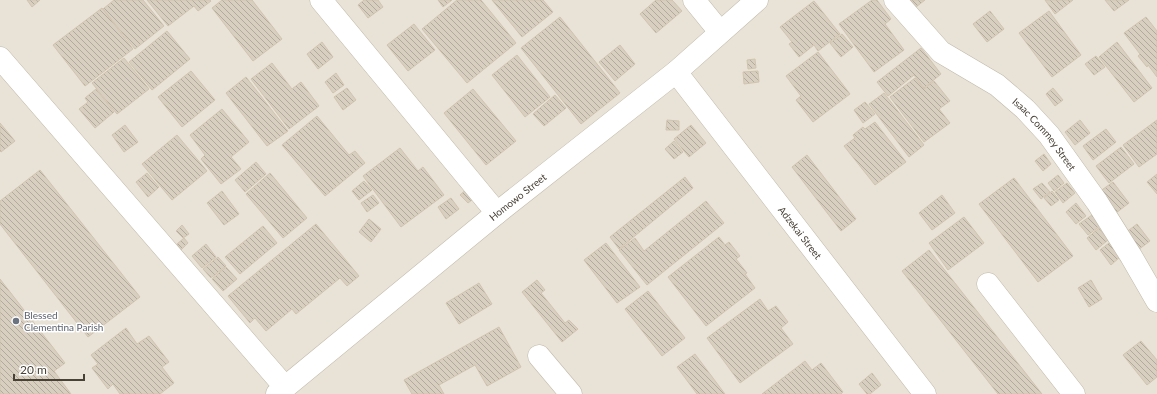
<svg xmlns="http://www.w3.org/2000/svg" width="1157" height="394" viewBox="0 0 1157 394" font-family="Lato,sans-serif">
<defs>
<pattern id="building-back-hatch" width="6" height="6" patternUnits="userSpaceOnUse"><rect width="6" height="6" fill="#d9cfc0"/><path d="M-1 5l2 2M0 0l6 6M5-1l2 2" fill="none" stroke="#b2aa9d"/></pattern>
</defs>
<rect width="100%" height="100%" fill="#f4f1e8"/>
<rect fill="#e8e3d6" x="0" y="0" width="1157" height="394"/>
<g fill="url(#building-back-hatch)" stroke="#d1c4b0">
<polygon points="27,0 40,0 32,7"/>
<polygon points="114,0 143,0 164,26 135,49 103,9"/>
<polygon points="147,0 210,0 211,1 198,11 194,6 168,26"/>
<polygon points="222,0 252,0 282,39 253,61 212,8"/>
<polygon points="364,0 378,0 383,7 368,18 358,5"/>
<polygon points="438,0 452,0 443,7"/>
<polygon points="457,0 481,0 516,43 467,83 422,29"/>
<polygon points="492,0 543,0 553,12 522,37"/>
<polygon points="656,0 672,0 682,11 656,33 640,14"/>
<polygon points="872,0 877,0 891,19 885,24 904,50 874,72 839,24"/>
<polygon points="910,0 925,0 916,7"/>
<polygon points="1045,0 1073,0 1055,14"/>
<polygon points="1105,0 1129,0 1114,11"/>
<polygon points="814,1 840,34 818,51 814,45 799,57 789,44 792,42 780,27"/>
<polygon points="102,8 133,49 85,86 53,45"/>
<polygon points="990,11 1004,29 987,42 973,24"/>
<polygon points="1049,11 1081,55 1052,77 1019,33"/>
<polygon points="560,17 620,93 581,124 521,48"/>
<polygon points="1146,17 1157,31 1157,77 1148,65 1147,67 1138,56 1140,54 1124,33"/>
<polygon points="414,24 435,50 408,71 387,45"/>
<polygon points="167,31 190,59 152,90 129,62"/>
<polygon points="842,34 853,47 841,57 830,43"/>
<polygon points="322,42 333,57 318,69 307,54"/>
<polygon points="1117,42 1152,88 1134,102 1099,57"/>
<polygon points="620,45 635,64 615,81 599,62"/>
<polygon points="921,48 941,74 924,88 914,75 888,96 877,82"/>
<polygon points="818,52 850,94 813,122 796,100 801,96 786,76"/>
<polygon points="517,55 550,97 525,117 492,75"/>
<polygon points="1096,56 1105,67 1094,75 1085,64"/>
<polygon points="124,58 149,89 117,114 92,83"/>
<polygon points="755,59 756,68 748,69 747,60"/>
<polygon points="272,63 292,89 301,82 319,106 289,129 251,79"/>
<polygon points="191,71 215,100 182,127 158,97"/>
<polygon points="758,71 759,82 744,84 743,72"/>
<polygon points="336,73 344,85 333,93 325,82"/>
<polygon points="246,77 288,131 267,146 226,93"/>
<polygon points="915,78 924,89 934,81 950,101 939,109 950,123 924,142 890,97"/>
<polygon points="347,88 356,100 343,110 334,97"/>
<polygon points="1053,88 1063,100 1055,106 1046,94"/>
<polygon points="96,89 114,112 95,128 79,109 88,102 85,98"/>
<polygon points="473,89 516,141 486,165 444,113"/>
<polygon points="884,93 924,145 909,157 869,104"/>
<polygon points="555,95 566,108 544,126 533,114"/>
<polygon points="865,102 875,114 863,123 854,110"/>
<polygon points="222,109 249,142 231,157 241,169 221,184 201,159 205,155 190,135"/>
<polygon points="317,116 349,155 355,151 365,163 325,196 282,145"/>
<polygon points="667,120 679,121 679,130 666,130"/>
<polygon points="1080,120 1090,133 1075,145 1065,132"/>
<polygon points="1157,120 1157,154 1139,167 1123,145"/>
<polygon points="875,122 906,162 875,185 844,146 855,138 853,135 863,127 865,129"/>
<polygon points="0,123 15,141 1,152 0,151"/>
<polygon points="125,125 138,142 124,152 112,135"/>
<polygon points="691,125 706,143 689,157 674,139"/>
<polygon points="1106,129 1116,142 1093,160 1083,146"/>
<polygon points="177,135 207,171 172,200 142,164"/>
<polygon points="674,141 683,152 674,159 665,149"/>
<polygon points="1121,147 1134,164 1109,183 1096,166"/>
<polygon points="400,148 418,171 423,167 444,195 401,227 363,176"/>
<polygon points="1044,154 1051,164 1043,171 1035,161"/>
<polygon points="807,155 856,219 841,231 792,167"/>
<polygon points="256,162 266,174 245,192 235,180"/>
<polygon points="40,170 140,297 88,337 0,224 0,201"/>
<polygon points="147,173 159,187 148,197 136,182"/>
<polygon points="270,173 307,218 283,238 246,194"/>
<polygon points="1157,174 1157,194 1147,182"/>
<polygon points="1058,175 1064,183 1054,191 1048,183"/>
<polygon points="685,177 693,188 619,249 610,237"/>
<polygon points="1014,178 1073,256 1038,282 979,204"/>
<polygon points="364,181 372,190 359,200 352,191"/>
<polygon points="1113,182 1129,203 1116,213 1099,192"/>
<polygon points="1042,183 1050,192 1041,199 1033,189"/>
<polygon points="1067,183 1075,193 1063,203 1055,192"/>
<polygon points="469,187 477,196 468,203 460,195"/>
<polygon points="222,191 239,214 224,225 207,203"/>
<polygon points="1052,191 1059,200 1051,206 1044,198"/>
<polygon points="373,195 379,203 367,212 361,203"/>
<polygon points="942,195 955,213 932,230 919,213"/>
<polygon points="451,198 459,209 446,219 438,207"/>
<polygon points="706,201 724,223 647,285 619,250 635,238 644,251"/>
<polygon points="1076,203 1086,216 1076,224 1066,212"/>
<polygon points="1092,215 1100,226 1088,235 1079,224"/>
<polygon points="964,217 984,243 948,270 929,243"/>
<polygon points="369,219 381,229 371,242 359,232"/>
<polygon points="316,224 359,276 347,286 340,278 296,314 292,309 266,331 255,318 250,323 228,296"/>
<polygon points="1137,224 1150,241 1138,250 1125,233"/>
<polygon points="182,225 189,234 183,238 176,231"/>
<polygon points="263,226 277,243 240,274 225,257"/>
<polygon points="1099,228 1108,240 1096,250 1087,238"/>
<polygon points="719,237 725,245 729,242 740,256 736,259 747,273 745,274 755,288 706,326 668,277"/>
<polygon points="184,238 188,243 181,250 177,244"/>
<polygon points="606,243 640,287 617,303 584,260"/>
<polygon points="1109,243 1120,257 1111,265 1100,250"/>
<polygon points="206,244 216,257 202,268 192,256"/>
<polygon points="929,250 1042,394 998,394 902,271"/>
<polygon points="218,257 226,266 211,278 203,269"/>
<polygon points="226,267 237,279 223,291 212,279"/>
<polygon points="0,279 65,363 54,371 71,394 0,394"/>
<polygon points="537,280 545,290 541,293 565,323 569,320 578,329 562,342 522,292"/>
<polygon points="1091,280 1102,299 1089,307 1078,288"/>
<polygon points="479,283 492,304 459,324 446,303"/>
<polygon points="648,291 685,338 662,356 625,309"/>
<polygon points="760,299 768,311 776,306 788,322 781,328 793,344 740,383 707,338"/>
<polygon points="499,327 521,367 487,386 475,365 439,385 444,394 412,394 404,380"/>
<polygon points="126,328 137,344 149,336 169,362 162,367 174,383 160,394 120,394 113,384 108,389 92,368 98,364 91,355"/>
<polygon points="1141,341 1157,360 1157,377 1147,385 1123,355"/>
<polygon points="695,354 725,394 697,394 677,367"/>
<polygon points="805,361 812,370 821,363 843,392 841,394 762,394"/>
<polygon points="872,373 881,385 870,394 867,394 859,384"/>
</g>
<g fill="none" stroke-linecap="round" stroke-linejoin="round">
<defs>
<g id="minor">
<polyline points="321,0 497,213"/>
<polyline points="694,0 720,32"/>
<path id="s1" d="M 895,0 L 941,52 L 997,85 L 1025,109 L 1049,135 L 1097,202 L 1131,256 L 1157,301"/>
<polyline points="0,58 285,387"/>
<path id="s2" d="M 676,72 L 925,394"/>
<polyline points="988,284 1074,394"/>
<polyline points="539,356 571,394"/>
<path id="s3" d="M 277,394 L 497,213 L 676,72 L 757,0"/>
</g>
</defs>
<use href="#minor" stroke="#c0b9aa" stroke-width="23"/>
<use href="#minor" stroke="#fff" stroke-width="22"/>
</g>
<circle fill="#6b7280" stroke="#fff" stroke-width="1.5" cx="16" cy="321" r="4"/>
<g text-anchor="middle" stroke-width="3" stroke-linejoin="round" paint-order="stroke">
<g font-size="10" fill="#484136" stroke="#fff">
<text dy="4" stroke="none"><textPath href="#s1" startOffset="203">Isaac Commey Street</textPath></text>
<text dy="4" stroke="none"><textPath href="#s3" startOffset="311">Homowo Street</textPath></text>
<text dy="4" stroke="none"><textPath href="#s2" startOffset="203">Adzekai Street</textPath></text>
</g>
<g font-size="10" fill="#5b616d" stroke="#fff" text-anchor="start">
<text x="24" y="319">Blessed<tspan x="24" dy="12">Clementina Parish</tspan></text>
</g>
</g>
<path d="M14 374v6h70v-6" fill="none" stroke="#484136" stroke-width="2"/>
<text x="20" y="374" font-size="12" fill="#484136" stroke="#ffffff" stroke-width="3" paint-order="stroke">20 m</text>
</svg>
